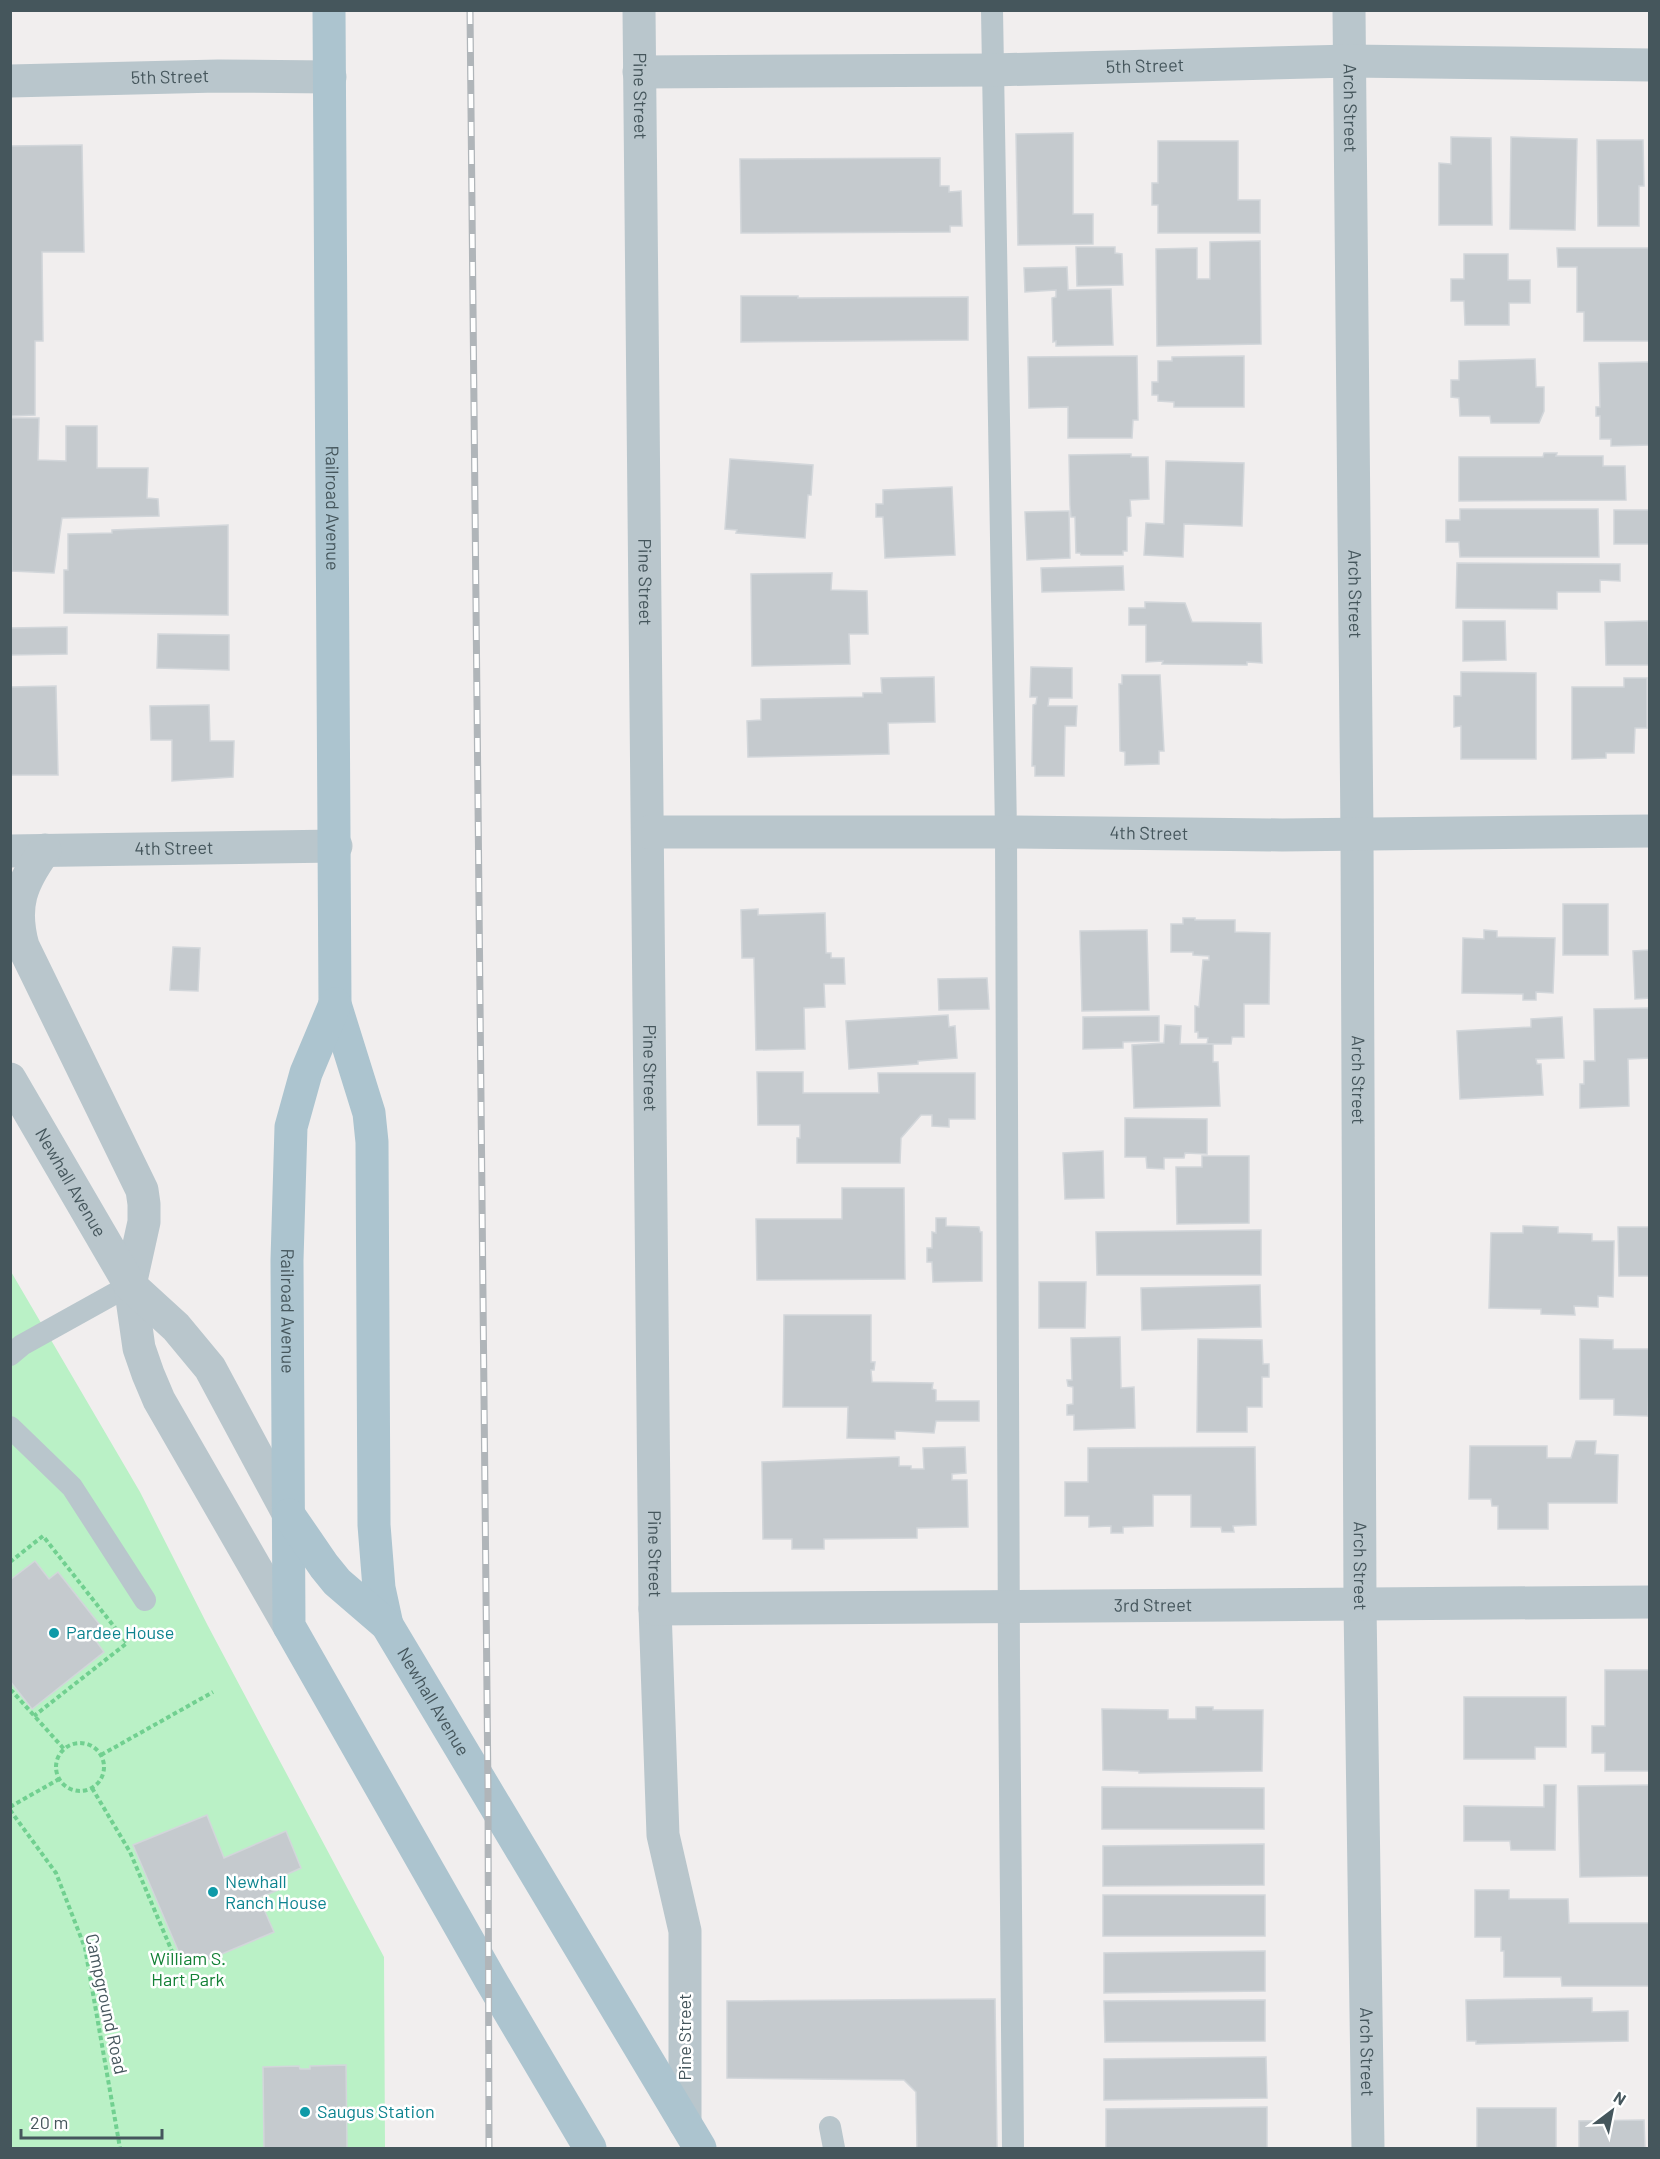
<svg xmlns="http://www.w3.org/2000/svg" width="1660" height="2159" viewBox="0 0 1660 2159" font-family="Barlow,sans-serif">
<rect width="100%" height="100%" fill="#f1eeee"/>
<polygon fill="#baf1c6" points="10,1270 140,1492 208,1626 384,1957 385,2148 11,2148"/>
<g fill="#c5cace" stroke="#d2d6da" stroke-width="1.5">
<polygon points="1073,133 1073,214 1093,214 1093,244 1018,245 1016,134"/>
<polygon points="1451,137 1491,138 1492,225 1439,225 1439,163 1451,164"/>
<polygon points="1511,137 1577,139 1575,230 1510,229"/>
<polygon points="1597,140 1643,140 1644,186 1639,186 1639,226 1598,226"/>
<polygon points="1158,141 1238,141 1238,200 1260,200 1260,233 1158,233 1158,205 1152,205 1152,183 1158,183"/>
<polygon points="82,145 84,252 42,252 43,341 35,341 35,415 10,416 10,146"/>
<polygon points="940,158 940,186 949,186 949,192 961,191 962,226 950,226 950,232 741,233 740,159"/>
<polygon points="1260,241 1261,344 1157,346 1156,249 1197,248 1197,279 1210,279 1210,242"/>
<polygon points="1076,247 1115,247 1115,253 1122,254 1123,285 1077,286"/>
<polygon points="1557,248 1650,248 1650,341 1584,341 1584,312 1577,312 1577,267 1558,267"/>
<polygon points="1464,254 1508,254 1508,280 1530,280 1530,303 1509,303 1509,325 1465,325 1464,301 1451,301 1451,279 1464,279"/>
<polygon points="1067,267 1068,290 1111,289 1113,345 1056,346 1056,341 1053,342 1052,298 1056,297 1056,290 1025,292 1024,268"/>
<polygon points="741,296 798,296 798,298 968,297 968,340 741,342"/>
<polygon points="1137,356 1138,420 1133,420 1132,438 1068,438 1068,407 1029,408 1028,357"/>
<polygon points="1244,356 1244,407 1174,407 1174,402 1158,401 1158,395 1152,395 1152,382 1158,382 1158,361 1172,361 1172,357"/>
<polygon points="1535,359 1536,387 1544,387 1544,411 1539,423 1491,423 1490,416 1460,416 1459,398 1451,397 1451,380 1459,380 1459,361"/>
<polygon points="1650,362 1650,445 1611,446 1611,439 1600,439 1600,416 1596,416 1596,407 1600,407 1599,363"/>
<polygon points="10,418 39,418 38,460 66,461 66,426 97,426 97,468 148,468 147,498 158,499 159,516 62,518 54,573 12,571"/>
<polygon points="1544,453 1557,453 1556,456 1603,456 1603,466 1625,466 1626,500 1459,501 1459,457 1543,457"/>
<polygon points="1131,454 1131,457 1148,457 1149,499 1130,500 1131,516 1127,517 1127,551 1123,551 1123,555 1081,555 1080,553 1076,553 1075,517 1071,517 1070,505 1069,455"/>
<polygon points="730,459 813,465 811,495 808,495 805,538 736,533 737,530 725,529"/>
<polygon points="1166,461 1244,463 1242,526 1184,524 1183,557 1144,555 1146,523 1164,524"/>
<polygon points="952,487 955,555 885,558 883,517 876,517 876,504 883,504 883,490"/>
<polygon points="1460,509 1598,509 1599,557 1460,557 1459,542 1446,542 1446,520 1460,520"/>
<rect x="1614" y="510" width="36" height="34"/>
<polygon points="1069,511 1070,558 1027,560 1025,512"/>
<polygon points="228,525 228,615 64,613 64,570 68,570 68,534 112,533 112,530"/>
<polygon points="1457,563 1620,564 1620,581 1600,580 1600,592 1557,592 1557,609 1456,608"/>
<polygon points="1123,566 1124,590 1042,592 1041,568"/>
<polygon points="832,573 831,590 867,591 868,634 849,634 850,664 752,666 751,574"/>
<polygon points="1145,602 1185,603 1192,622 1261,623 1262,663 1247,662 1247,665 1162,664 1163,661 1146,662 1146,625 1129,625 1129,608 1145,608"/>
<polygon points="1463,621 1505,621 1506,660 1463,661"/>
<polygon points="1648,621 1649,665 1606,665 1605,622"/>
<polygon points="67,627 67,654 10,655 10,628"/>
<polygon points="158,634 229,635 229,670 157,668"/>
<polygon points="1031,667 1072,668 1072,698 1049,698 1048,706 1077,706 1076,726 1065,726 1064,776 1035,776 1035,766 1032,766 1033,705 1036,704 1037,697 1030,697"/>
<polygon points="1461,672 1536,673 1536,759 1461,759 1461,726 1454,727 1454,696 1461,696"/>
<polygon points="1122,675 1160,675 1164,751 1159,751 1159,764 1125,765 1125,752 1120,751 1119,684 1122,684"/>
<polygon points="934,677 935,722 888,723 889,754 748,757 747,721 761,720 761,699 863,697 863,693 882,693 881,678"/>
<polygon points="1624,678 1647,678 1647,728 1635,728 1634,753 1606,753 1606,758 1572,759 1572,687 1624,687"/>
<polygon points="56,686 58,775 10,775 10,687"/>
<polygon points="209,705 210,741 234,741 233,777 172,781 172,740 151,740 150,706"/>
<rect x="1563" y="904" width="45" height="51"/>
<polygon points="758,909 758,915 825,913 826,953 831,953 831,958 844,958 845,984 824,984 825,1007 804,1008 805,1049 756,1050 754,958 742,958 741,910"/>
<polygon points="1183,918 1195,918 1195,920 1235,920 1235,932 1270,933 1269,1004 1244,1004 1244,1037 1232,1037 1231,1044 1207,1044 1208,1038 1198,1038 1198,1032 1195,1032 1195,1006 1199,1007 1203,960 1209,960 1209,956 1193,955 1193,952 1171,952 1171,924 1183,924"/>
<polygon points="1147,930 1149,1010 1082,1011 1080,931"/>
<polygon points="1484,930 1497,931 1497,937 1555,938 1553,993 1536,992 1536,1000 1523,1000 1523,994 1462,993 1463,938 1484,939"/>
<polygon points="173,947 200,948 198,991 170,990"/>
<polygon points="1650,950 1650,998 1635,999 1633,951"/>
<polygon points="987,978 989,1009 939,1010 938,979"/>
<polygon points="1650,1008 1650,1058 1628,1059 1629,1106 1580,1108 1580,1084 1584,1084 1584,1061 1595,1061 1594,1009"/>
<polygon points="948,1015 949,1027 955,1026 957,1058 918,1061 918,1064 849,1069 846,1021"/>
<polygon points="1159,1016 1159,1041 1123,1042 1123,1048 1083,1049 1083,1017"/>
<polygon points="1562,1017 1564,1058 1536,1059 1537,1064 1541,1064 1543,1095 1460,1099 1457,1031 1531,1027 1531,1019"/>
<polygon points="1165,1025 1181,1026 1180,1044 1213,1044 1213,1062 1218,1062 1220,1106 1134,1108 1132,1045 1164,1043"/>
<polygon points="757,1072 803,1072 803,1093 879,1093 878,1073 975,1073 975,1119 949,1119 949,1127 932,1126 932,1115 921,1115 901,1138 900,1163 797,1163 797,1138 800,1138 800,1125 758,1125"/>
<polygon points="1125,1118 1207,1119 1207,1154 1185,1153 1184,1158 1164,1158 1164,1169 1147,1168 1146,1157 1125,1157"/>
<polygon points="1103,1151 1104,1198 1065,1199 1063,1153"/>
<polygon points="1202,1156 1249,1156 1249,1223 1177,1224 1176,1167 1202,1167"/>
<polygon points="842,1188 904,1188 905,1279 757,1280 756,1219 842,1219"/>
<polygon points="936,1218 946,1218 946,1226 979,1227 980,1232 982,1232 982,1281 933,1282 932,1262 927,1262 927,1248 932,1248 932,1232 936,1233"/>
<polygon points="1523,1226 1558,1227 1558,1233 1592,1234 1592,1241 1614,1241 1613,1297 1598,1296 1598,1307 1574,1306 1575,1315 1541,1314 1541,1309 1489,1308 1491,1233 1523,1233"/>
<polygon points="1618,1227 1650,1227 1650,1276 1619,1276"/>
<polygon points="1261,1230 1261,1275 1097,1275 1096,1232"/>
<polygon points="1039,1282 1086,1282 1085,1328 1039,1328"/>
<polygon points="1260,1285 1261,1327 1142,1330 1141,1288"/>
<polygon points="784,1315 871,1315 871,1362 875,1362 874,1370 871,1370 872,1382 933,1383 932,1389 936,1390 936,1401 979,1401 979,1421 936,1421 934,1433 895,1431 895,1439 847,1438 848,1407 783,1407"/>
<polygon points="1120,1337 1121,1388 1134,1387 1135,1428 1074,1430 1074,1415 1067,1415 1067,1405 1073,1404 1073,1387 1068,1386 1067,1380 1072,1380 1071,1338"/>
<polygon points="1198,1339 1262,1340 1263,1364 1269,1364 1269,1377 1262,1377 1262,1407 1247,1407 1247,1432 1197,1432"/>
<polygon points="1580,1339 1613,1340 1613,1349 1650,1349 1648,1416 1614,1415 1614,1399 1580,1399"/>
<polygon points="1576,1441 1596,1441 1595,1454 1618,1455 1617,1503 1548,1503 1548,1529 1498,1529 1498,1506 1492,1506 1491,1499 1469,1499 1470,1446 1547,1446 1547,1458 1571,1458"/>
<polygon points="965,1447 966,1473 952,1474 952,1480 967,1480 968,1527 917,1528 917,1538 824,1539 824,1549 792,1549 792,1539 763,1539 762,1462 899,1457 899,1466 911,1466 911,1469 924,1469 923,1448"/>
<polygon points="1255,1447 1256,1525 1233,1526 1234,1532 1222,1532 1221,1527 1191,1527 1191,1495 1153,1495 1153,1526 1123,1527 1123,1533 1111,1533 1111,1526 1089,1527 1089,1516 1065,1516 1065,1482 1088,1482 1088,1448"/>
<polygon points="35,1561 49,1579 58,1572 103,1629 93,1637 104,1652 32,1709 10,1681 10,1580"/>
<polygon points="1605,1670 1650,1670 1650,1771 1605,1771 1605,1753 1592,1753 1592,1726 1605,1726"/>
<polygon points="1464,1697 1566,1697 1566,1747 1535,1747 1535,1759 1464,1759"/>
<polygon points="1196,1707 1213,1707 1213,1710 1263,1710 1262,1771 1139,1773 1139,1771 1103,1770 1102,1709 1168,1710 1168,1719 1196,1719"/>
<polygon points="1544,1785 1556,1785 1555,1850 1511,1850 1510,1841 1464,1841 1464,1806 1544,1807"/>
<polygon points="1650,1785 1650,1876 1580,1877 1578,1786"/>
<polygon points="1102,1787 1264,1788 1264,1829 1102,1829"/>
<polygon points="207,1815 224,1858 286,1831 301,1868 281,1877 285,1887 259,1898 274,1932 186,1969 133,1845"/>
<polygon points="1264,1844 1264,1885 1103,1886 1103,1846"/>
<polygon points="1475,1890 1509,1890 1509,1899 1568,1899 1569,1923 1650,1923 1650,1986 1562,1986 1561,1977 1504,1977 1504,1951 1501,1951 1501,1937 1475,1937"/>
<rect x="1103" y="1895" width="162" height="41"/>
<polygon points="1265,1951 1265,1991 1104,1993 1104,1953"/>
<polygon points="1592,1998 1592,2012 1628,2011 1628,2041 1476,2044 1476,2041 1467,2041 1466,2000"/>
<polygon points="995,1999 997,2148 917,2148 916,2092 904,2080 727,2078 727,2001"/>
<polygon points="1265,2000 1265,2041 1105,2042 1104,2001"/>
<polygon points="1266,2057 1267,2098 1104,2100 1104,2059"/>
<polygon points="346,2065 347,2148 264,2148 263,2067 299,2066 300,2069 310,2069 310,2066"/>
<polygon points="1267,2107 1267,2148 1106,2148 1106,2109"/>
<rect x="1477" y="2108" width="79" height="40"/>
<polygon points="1644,2120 1645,2148 1579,2148 1579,2121"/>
</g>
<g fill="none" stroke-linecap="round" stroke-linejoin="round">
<g stroke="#71d090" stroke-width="4" stroke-dasharray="4.5 3" stroke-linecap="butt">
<polyline points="10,1562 43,1536 127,1643 34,1716"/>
<polyline points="10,1692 12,1691 64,1749"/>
<circle cx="80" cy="1767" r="24"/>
<polyline points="101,1755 213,1692"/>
<polyline points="92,1788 130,1852 179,1968"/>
<polyline points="10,1807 59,1779"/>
<polyline points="10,1810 56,1873 85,1948 120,2148"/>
</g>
<g stroke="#b9c6cc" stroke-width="22">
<polyline points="992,10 1006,832 1009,1665 1013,2148"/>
<polyline points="10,1355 22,1345 130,1285"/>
<polyline points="10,1427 72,1487 145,1600"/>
<polyline points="830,2127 834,2148"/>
</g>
<g stroke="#b9c6cc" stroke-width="33">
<path id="s1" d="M 639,10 L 655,1609 L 663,1835 L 685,1931 L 685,2123"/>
<path id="s2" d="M 1349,10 L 1357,835 L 1360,1605 L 1368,2148"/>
<path id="s3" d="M 639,72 L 992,70 L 1350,61 L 1650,65"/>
<path id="s4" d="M 10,81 L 218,76 L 330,77"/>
<path id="s5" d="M 648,832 L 1006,832 L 1282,835 L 1650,831"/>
<path id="s6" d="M 10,851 L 336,846"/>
<path id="s7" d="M 655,1609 L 1650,1602"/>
</g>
<g stroke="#b9c6cc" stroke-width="33">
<path d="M 45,850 C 21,883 12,906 23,946 L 142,1190 L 144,1204 L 144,1222 L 130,1285 L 139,1348 L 148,1374 L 159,1400 L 289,1626"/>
<path id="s8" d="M 10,1079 L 130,1285 L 176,1327 L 210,1368 L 289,1515"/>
</g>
<g stroke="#acc4cf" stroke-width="33">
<path id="s9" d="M 329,10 L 335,1004 L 369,1113 L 372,1142 L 374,1525 L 379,1588 L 387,1625"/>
<path id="s10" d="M 335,1004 L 306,1073 L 291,1127 L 287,1260 L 289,1626 L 490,1979 L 590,2148"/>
<path id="s11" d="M 289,1515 L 324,1566 L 337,1582 L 387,1625 L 700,2148"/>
</g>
<defs>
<polyline id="rail" points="470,10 488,1792 489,2148"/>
</defs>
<use href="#rail" stroke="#b0b5b9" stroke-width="7"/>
<use href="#rail" stroke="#fff" stroke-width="4.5" stroke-dasharray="14" stroke-linecap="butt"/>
</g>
<g fill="#0f9aa8" stroke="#fff" stroke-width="2">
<circle cx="54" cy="1633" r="6"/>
<circle cx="213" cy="1892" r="6"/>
<circle cx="305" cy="2112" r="6"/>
</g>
<g text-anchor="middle" stroke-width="5" stroke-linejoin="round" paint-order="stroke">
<g font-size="18" fill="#45565c" stroke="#fff">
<text dy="6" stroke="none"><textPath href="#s3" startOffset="506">5th Street</textPath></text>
<text dy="6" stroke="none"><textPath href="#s4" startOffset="160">5th Street</textPath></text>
<text dy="6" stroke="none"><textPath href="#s1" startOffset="86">Pine Street</textPath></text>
<text dy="6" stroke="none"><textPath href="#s2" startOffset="98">Arch Street</textPath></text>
<text dy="6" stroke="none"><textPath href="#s9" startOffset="498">Railroad Avenue</textPath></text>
<text dy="6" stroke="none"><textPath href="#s1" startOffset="572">Pine Street</textPath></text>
<text dy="6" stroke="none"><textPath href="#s2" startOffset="584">Arch Street</textPath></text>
<text dy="6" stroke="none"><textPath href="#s5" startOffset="501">4th Street</textPath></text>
<text dy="6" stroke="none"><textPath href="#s6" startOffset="164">4th Street</textPath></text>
<text dy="6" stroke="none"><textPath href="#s1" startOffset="1058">Pine Street</textPath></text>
<text dy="6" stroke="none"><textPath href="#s2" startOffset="1070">Arch Street</textPath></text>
<text dy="6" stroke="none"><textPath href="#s8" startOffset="120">Newhall Avenue</textPath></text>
<text dy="6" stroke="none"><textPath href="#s10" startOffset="315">Railroad Avenue</textPath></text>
<text dy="6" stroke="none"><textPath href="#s1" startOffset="1544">Pine Street</textPath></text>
<text dy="6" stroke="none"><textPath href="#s2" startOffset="1556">Arch Street</textPath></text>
<text dy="6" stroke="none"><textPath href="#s7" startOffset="498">3rd Street</textPath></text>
<text dy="6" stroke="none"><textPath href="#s11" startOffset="238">Newhall Avenue</textPath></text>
<text transform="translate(106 2004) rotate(78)" y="6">Campground Road</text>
<text transform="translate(685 2037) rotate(-90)" y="6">Pine Street</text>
<text dy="6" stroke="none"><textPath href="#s2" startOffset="2042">Arch Street</textPath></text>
</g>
<g font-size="18" fill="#0d838f" stroke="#fff" text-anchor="start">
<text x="66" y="1639">Pardee House</text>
<text x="225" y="1888">Newhall<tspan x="225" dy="21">Ranch House</tspan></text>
<text x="317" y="2118">Saugus Station</text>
</g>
<g font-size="18" fill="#138136" stroke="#fff">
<text x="188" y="1965">William S.<tspan x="188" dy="21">Hart Park</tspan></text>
</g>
</g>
<rect width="1660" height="2159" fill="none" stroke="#45565c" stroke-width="24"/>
<g transform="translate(1612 2111) rotate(32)" stroke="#ffffff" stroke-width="4.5" paint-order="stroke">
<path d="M0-4.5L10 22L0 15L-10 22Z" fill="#45565c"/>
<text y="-9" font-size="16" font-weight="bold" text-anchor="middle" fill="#45565c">N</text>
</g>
<path d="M21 2129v9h141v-9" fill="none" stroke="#45565c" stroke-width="3"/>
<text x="30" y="2129" font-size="18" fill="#45565c" stroke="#ffffff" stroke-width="4.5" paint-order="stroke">20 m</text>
</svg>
